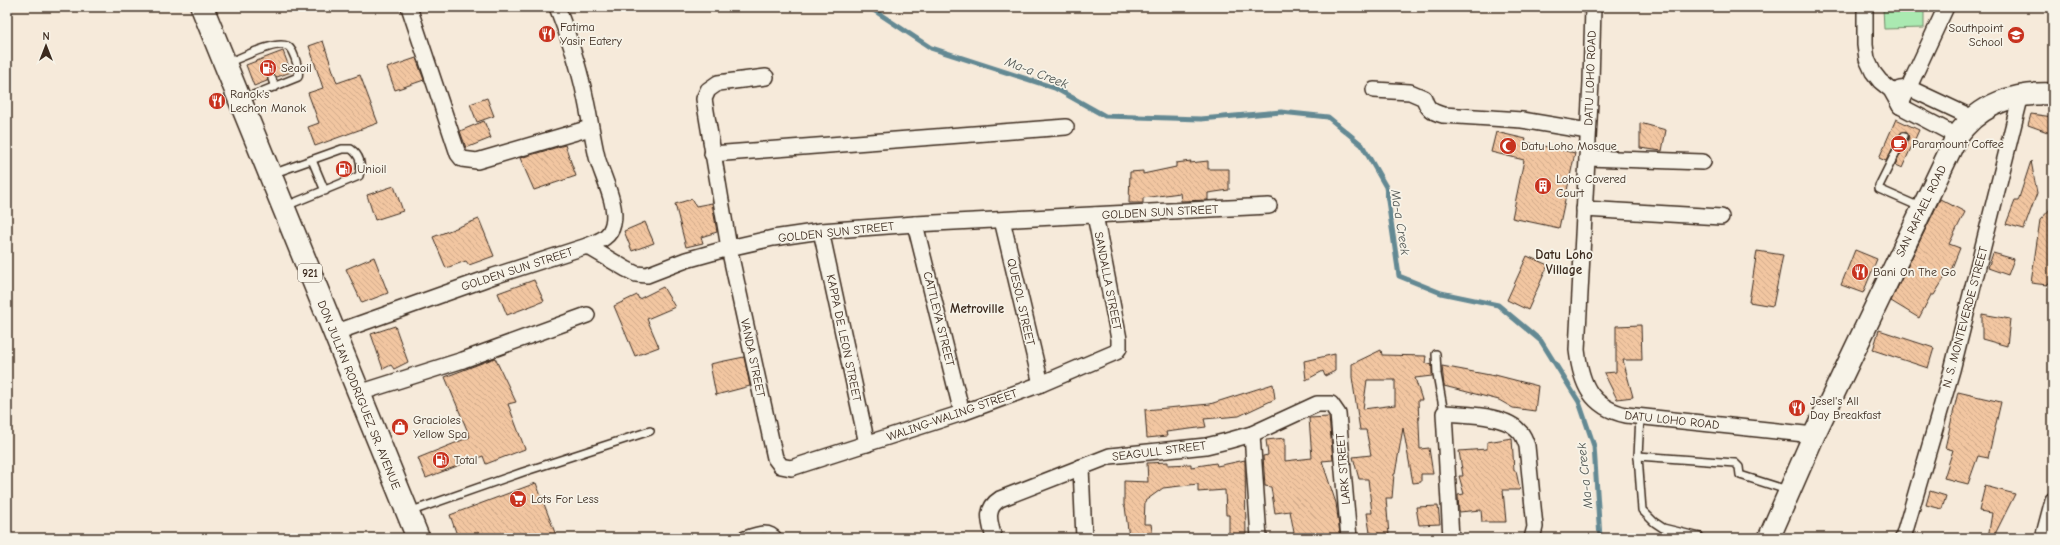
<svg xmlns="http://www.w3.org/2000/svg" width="2060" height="545" viewBox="0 0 2060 545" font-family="'Comic Neue',sans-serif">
<defs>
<pattern id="building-back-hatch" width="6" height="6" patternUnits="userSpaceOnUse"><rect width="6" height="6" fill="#f2c6a1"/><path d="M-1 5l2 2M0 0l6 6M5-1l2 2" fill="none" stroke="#d0aa8a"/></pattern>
</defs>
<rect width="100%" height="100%" fill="#f6eada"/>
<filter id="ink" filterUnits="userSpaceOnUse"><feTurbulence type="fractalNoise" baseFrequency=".025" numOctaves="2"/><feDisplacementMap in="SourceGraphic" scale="8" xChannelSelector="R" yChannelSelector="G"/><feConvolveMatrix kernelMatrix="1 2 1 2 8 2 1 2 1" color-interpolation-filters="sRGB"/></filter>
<g filter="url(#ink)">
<polygon fill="#aae9b1" stroke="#728a68" points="1883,7 1924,7 1924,28 1884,29"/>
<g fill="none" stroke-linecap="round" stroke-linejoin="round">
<polyline stroke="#648993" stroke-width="5" points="869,7 931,48 1055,88 1105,116 1201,119 1281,112 1328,117 1362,145 1386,187 1399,276 1441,293 1498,305 1541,341 1579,402 1594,446 1600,538"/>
</g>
<g fill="url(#building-back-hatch)" stroke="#3b2a1e" fill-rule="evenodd">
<polygon points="323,41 337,83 360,75 378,123 315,146 308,127 319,123 308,93 323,88 309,46"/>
<polygon points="283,51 291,72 277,77 273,74 270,74 267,81 254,86 246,65"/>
<polygon points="416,58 424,80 395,90 387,68"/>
<polygon points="487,98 494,116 477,122 470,104"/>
<polygon points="2031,114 2053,117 2053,134 2028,125"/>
<polygon points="1896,119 1919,130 1902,168 1895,165 1909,138 1906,131 1900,134 1886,161 1879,158"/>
<polygon points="484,121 491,138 466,148 460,131"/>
<polygon points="1640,123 1666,130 1662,151 1640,148"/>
<polygon points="1496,132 1526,139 1525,142 1575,153 1559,228 1512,218 1524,160 1491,152"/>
<polygon points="565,145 576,176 534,190 520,158"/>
<polygon points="1191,161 1190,163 1208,161 1208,169 1229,169 1229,190 1208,193 1208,200 1181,201 1180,193 1143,198 1143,203 1129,203 1130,172 1143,171 1143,174 1176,167 1176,163"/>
<polygon points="2031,161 2037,193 2024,229 2006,224 2015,201 2018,201"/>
<polygon points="394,186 403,211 375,220 367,195"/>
<polygon points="692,199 696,206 712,203 717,232 701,237 703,243 686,247 675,204"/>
<polygon points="1940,199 1965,212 1949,244 1960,248 1948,278 1945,277 1934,295 1931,295 1919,318 1891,301"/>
<polygon points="2053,206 2053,278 2047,285 2031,283 2040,220"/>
<polygon points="479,219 494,256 469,265 466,261 446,268 433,237"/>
<polygon points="645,222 654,243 632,251 624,231"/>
<polygon points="1855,250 1877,259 1863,293 1841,285"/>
<polygon points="1757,251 1783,255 1773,306 1749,302"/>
<polygon points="1993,253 2014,259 2008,275 1988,268"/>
<polygon points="1527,256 1548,265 1528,310 1507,300"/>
<polygon points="374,257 388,293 362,303 346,269"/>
<polygon points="534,280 544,301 507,315 498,293"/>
<polygon points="663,287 675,307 647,319 659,347 635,356 614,306 637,295 639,299"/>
<polygon points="1982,314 2010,319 2007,346 1982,339"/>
<polygon points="1641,325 1642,360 1623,360 1633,397 1617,399 1604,373 1616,372 1616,326"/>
<polygon points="395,326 408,362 394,369 391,365 383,369 371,334"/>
<polygon points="1879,330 1934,348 1928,368 1873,350"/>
<path d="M 1381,350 L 1382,355 L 1426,356 L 1425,363 L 1432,365 L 1432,376 L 1415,378 L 1422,400 L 1418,400 L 1420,449 L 1429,448 L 1433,474 L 1421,474 L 1421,482 L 1413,483 L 1403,428 L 1395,474 L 1394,474 L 1392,498 L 1386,498 L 1389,535 L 1370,533 L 1367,513 L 1372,513 L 1368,479 L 1359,479 L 1353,457 L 1371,455 L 1366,430 L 1360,430 L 1352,377 L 1352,364 ZM 1367,380 L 1395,380 L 1395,405 L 1363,409 Z"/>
<polygon points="1335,354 1335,371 1325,376 1323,371 1306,380 1304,361"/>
<polygon points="744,357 750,386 716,395 710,364"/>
<polygon points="495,358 516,402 508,404 525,449 486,464 483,456 426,478 418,458 470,437 445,377"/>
<polygon points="1442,366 1495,376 1495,375 1538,386 1535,411 1513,408 1499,400 1444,386"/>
<polygon points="1273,384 1275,399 1239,416 1204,419 1206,427 1166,432 1167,436 1147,438 1145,410 1210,404"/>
<polygon points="1958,392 2001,402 1988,458 1978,456 1968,484 1944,478 1953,450 1945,448"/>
<polygon points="1329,417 1333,460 1322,461 1336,503 1340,534 1295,538 1290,511 1275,513 1271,487 1265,486 1263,456 1268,455 1266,440 1285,438 1285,461 1312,458 1309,418"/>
<polygon points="1512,438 1514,471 1516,471 1520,490 1503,490 1506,522 1482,522 1481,510 1459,512 1458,495 1464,494 1459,476 1463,476 1459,451 1487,449 1487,442"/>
<polygon points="1245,460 1246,538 1229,538 1229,515 1226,515 1225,490 1198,492 1198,484 1163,488 1145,501 1144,524 1151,524 1153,538 1129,538 1125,506 1124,506 1124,481 1148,482 1147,463 1168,462 1168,465 1191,464 1191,467 1216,463 1217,466"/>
<polygon points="536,483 557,538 458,538 450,515"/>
<polygon points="1985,486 2015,494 1993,538 1988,538 1992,513 1979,511"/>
<polygon points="1930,491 1946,496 1942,509 1926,505"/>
<polygon points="1438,506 1440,524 1419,525 1416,507"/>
</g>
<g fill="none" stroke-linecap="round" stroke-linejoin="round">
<defs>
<g id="service">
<path d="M 227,63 C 239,59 275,40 287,46 C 292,48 293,54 295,58 C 297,65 300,70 298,77 L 241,100"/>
<polyline points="272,79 275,87"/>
<polyline points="1904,136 1879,186 1879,189 1920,207"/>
<polyline points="312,160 325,191"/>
<path d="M 272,174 L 342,149 L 351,149 C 361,156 362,165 359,176 L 286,206"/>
<polyline points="1436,354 1437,374 1444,413"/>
<polyline points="1640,417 1638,456 1642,510 1654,522 1663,528 1700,537"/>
<polyline points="1638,456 1735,463 1739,467 1740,475 1787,490"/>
<polyline points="409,512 523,472 650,431"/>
<path d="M 736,538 C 752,533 768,523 779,538"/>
</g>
<g id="minor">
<polyline points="409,7 458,154 462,159 477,161 590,128"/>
<path d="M 557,7 C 566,30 575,54 581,79 C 588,105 591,131 597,157 C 602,176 618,205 613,224 C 610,238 599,241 587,246"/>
<path d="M 1593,7 L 1591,82 L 1577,350 C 1581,383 1590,407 1626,415 L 1814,435"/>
<polyline points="1865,7 1865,45 1867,59 1873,72 1880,81 1891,90 1900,106 1957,136"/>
<polyline points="766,77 718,83 708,90 704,99 729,248 775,458 781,466 791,468 962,413 1041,384 1116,352 1119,348 1119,339 1095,215"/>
<polyline points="1900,89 1909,88 1973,118"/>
<path d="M 1374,90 L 1410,92 L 1424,98 C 1427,109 1432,112 1443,115 L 1522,120 L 1588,131"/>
<polyline points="1900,106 1946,7"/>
<polyline points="712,154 1066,127"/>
<polyline points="1587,158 1703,162"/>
<polyline points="1584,209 1721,217"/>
<polyline points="1002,220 1041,384"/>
<polyline points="915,224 962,413"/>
<polyline points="821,231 867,444"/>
<polyline points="334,333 494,276 587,246 626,269 636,274 647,275 686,260 729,248 773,238 821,231 915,224 1269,206"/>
<polyline points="359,393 463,360 587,315"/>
<polyline points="1252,434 1259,538"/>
<polyline points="1081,467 1084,538"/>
<path d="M 994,538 C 990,523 984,509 1000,499 L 1110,456 L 1206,446 L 1227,441 L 1252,434 L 1317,404 L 1331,404 L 1338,414 L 1349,538"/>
<path d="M 1451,538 L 1444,413 C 1463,414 1504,415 1518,430 C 1523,434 1525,440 1527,446 L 1535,527 L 1532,538"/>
<polyline points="1903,538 1952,370 2021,95"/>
<polyline points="2043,538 2053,500"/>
</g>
<path id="secondary" d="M 1769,538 L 1814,435 L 1957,136 C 1980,104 2015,92 2053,94"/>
<polyline id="primary" points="202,7 418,538"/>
</defs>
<use href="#service" stroke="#3b2a1e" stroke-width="10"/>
<use href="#minor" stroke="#3b2a1e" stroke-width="18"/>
<use href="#secondary" stroke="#3b2a1e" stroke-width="24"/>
<use href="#primary" stroke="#3b2a1e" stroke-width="25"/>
<use href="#service" stroke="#f7f3e8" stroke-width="7"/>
<use href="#minor" stroke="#f7f3e8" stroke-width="15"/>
<use href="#secondary" stroke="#f7f3e8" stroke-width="21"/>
<use href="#primary" stroke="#f7f3e8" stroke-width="22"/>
</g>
</g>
<defs>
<symbol id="restaurant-disc" viewBox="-11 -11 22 22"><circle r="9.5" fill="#c8321e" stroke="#f7f3e8"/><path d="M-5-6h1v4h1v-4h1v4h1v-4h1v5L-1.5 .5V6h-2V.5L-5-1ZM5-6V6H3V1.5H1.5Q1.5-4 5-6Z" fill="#fff"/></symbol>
<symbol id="school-disc" viewBox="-11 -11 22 22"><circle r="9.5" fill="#c8321e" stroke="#f7f3e8"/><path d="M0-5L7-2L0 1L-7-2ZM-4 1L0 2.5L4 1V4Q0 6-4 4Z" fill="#fff"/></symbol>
<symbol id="fuel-disc" viewBox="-11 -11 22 22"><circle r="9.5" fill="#c8321e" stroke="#f7f3e8"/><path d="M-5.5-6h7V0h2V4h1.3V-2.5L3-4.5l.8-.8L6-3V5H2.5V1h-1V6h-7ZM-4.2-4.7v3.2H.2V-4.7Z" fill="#fff"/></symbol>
<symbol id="cafe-disc" viewBox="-11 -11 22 22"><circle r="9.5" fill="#c8321e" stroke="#f7f3e8"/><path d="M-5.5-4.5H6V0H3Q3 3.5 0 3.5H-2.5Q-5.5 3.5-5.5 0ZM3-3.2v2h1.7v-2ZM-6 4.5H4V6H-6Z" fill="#fff"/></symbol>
<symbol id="mosque-disc" viewBox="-11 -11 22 22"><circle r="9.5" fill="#c8321e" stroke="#f7f3e8"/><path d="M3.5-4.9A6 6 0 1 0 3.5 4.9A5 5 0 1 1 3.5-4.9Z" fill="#fff"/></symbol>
<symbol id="building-disc" viewBox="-11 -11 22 22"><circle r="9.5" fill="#c8321e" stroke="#f7f3e8"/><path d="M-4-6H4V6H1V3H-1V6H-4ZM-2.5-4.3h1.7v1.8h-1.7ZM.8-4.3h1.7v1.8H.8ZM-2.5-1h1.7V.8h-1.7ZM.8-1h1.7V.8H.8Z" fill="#fff"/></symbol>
<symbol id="shop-disc" viewBox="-11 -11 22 22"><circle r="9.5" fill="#c8321e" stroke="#f7f3e8"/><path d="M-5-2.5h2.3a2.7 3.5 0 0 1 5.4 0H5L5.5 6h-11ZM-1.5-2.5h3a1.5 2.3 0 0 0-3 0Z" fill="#fff"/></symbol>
<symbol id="supermarket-disc" viewBox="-11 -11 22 22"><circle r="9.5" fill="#c8321e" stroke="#f7f3e8"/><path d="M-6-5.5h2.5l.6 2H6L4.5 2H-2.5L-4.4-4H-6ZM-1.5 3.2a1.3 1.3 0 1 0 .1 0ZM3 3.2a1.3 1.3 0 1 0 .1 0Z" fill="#fff"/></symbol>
</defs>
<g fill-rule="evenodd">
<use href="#restaurant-disc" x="537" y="24" width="20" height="20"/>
<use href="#school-disc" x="2006" y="25" width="20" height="20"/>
<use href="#fuel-disc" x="258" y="58" width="20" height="20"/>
<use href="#restaurant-disc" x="207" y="91" width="20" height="20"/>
<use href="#cafe-disc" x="1889" y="134" width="20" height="20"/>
<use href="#mosque-disc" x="1498" y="136" width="20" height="20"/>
<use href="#fuel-disc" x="334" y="159" width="20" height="20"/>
<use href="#building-disc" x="1533" y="176" width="20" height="20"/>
<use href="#restaurant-disc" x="1850" y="262" width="20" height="20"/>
<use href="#restaurant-disc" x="1787" y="398" width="20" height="20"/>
<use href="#shop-disc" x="390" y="417" width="20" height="20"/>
<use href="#fuel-disc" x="431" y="450" width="20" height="20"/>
<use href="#supermarket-disc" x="508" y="489" width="20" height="20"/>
</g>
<g text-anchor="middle" stroke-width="3.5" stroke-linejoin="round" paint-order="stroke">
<rect fill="#f7f3e8" stroke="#73665b" stroke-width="1" x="298" y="264" width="24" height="18" rx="3"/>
<g font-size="11" font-weight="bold" fill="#3b2a1e">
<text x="310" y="277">921</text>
</g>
<g font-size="12" fill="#3b2a1e" stroke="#f7f3e8" text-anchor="start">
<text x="560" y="31">Fatima<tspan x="560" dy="14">Yasir Eatery</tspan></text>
<text x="2003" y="32" text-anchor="end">Southpoint<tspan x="2003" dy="14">School</tspan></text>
<text x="281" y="72">Seaoil</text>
<text x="230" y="98">Ranok's<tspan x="230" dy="14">Lechon Manok</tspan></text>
<text x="1912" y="148">Paramount Coffee</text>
<text x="1521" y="150">Datu Loho Mosque</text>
<text x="357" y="173">Unioil</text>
<text x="1556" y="183">Loho Covered<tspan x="1556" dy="14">Court</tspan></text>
<text x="1873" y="276">Bani On The Go</text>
<text x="1810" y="405">Jesel's All<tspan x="1810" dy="14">Day Breakfast</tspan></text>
<text x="413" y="424">Gracioles<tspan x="413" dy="14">Yellow Spa</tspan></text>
<text x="454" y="464">Total</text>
<text x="531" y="503">Lots For Less</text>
</g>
<g font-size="12" fill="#3b2a1e" stroke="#f7f3e8">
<text transform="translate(1590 78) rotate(-88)" y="4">DATU LOHO ROAD</text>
<text transform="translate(1921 211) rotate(-64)" y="4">SAN RAFAEL ROAD</text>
<text transform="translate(1160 212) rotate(-3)" y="4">GOLDEN SUN STREET</text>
<text transform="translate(836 232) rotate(-6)" y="4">GOLDEN SUN STREET</text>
<text transform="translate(517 269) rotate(-18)" y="4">GOLDEN SUN STREET</text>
<text transform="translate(1108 281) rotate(79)" y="4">SANDALLA STREET</text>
<text transform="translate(1021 302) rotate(77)" y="4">QUESOL STREET</text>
<text transform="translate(1965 317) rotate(-75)" y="4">N. S. MONTEVERDE STREET</text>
<text transform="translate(939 319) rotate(76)" y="4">CATTLEYA STREET</text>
<text transform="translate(844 338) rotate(78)" y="4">KAPPA DE LEON STREET</text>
<text transform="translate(753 358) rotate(78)" y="4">VANDA STREET</text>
<text transform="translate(359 395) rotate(68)" y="4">DON JULIAN RODRIGUEZ SR. AVENUE</text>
<text transform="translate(952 415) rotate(-19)" y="4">WALING-WALING STREET</text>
<text transform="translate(1672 420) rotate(6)" y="4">DATU LOHO ROAD</text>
<text transform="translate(1159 451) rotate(-7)" y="4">SEAGULL STREET</text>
<text transform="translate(1343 469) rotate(-95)" y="4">LARK STREET</text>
</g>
<g font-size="13" font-style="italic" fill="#4c524f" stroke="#f7f3e8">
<text transform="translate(1037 72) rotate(21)" y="5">Ma-a Creek</text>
<text transform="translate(1401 222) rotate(81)" y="5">Ma-a Creek</text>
<text transform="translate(1584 476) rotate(-96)" y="5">Ma-a Creek</text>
</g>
<g font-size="13" font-weight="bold" fill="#3b2a1e" stroke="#f7f3e8">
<text x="1564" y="259">Datu Loho<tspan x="1564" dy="15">Village</tspan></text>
<text x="977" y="313">Metroville</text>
</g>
</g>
<rect width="2060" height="545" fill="none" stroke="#f7f3e8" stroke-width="24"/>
<rect x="12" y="12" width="2036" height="521" fill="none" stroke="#3b2a1e" stroke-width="1.5" filter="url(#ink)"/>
<g transform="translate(46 46)" stroke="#f7f3e8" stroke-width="3" paint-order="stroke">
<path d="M0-3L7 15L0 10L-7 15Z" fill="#3b2a1e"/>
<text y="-6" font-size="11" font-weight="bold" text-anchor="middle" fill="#3b2a1e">N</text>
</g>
</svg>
